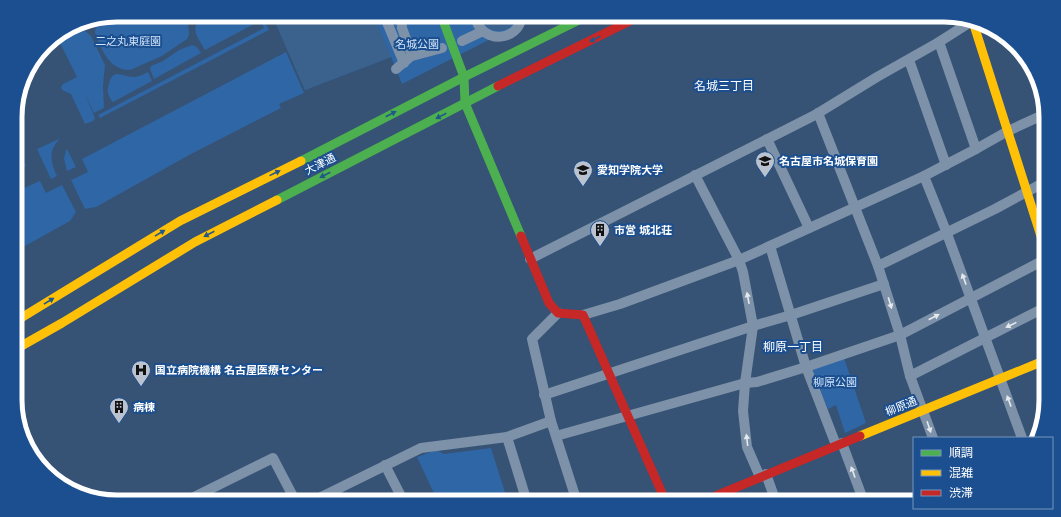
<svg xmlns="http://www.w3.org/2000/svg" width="1061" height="517" viewBox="0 0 1061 517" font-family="Arial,'Noto Sans JP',sans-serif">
<rect width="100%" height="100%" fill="#365274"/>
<g fill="#2f66a5">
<path d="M 117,15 L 194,15 L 188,19 L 189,35 L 187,39 L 162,56 L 130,70 C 113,70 105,57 99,43 C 98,40 95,35 95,31 C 96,25 111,16 117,15 Z"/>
<path d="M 205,15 L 252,15 L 256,23 L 205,50 C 197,36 188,27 205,15 Z"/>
<polygon points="258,15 261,15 269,30 100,118 98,115 264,28"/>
<polygon points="272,15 538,15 402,84 391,57 305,90"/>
<polygon points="84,30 91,36 105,65 103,86 104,108 94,113 85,94 95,118 93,121 85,124 71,94 62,90 61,87 63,84 77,77 59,41"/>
<polygon points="192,45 197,47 201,53 154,79 150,69 151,66 163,61 179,50"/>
<polygon points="286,52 304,93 279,104 281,108 191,154 96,207 85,209 71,180 88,172 82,159"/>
<path d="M 148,72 L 152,81 L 113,102 C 109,98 107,92 108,87 C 113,65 122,78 135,77 C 140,76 144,74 148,72 Z"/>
<path d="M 59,139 L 59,140 C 48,149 51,164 57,176 L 51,179 L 37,149 Z"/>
<polygon points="67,149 76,167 67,171 64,159 66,150"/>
<polygon points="15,155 22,157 26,166 15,171"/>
<polygon points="40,181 46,193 62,185 76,212 70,221 16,251 15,192"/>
<polygon points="844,358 866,423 845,433 836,405 828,409 811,370"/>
<polygon points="491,448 508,502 438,502 417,457 436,450 444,454"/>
</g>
<g fill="#3b618d">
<polygon points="272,15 374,15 391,57 305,90"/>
<path d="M 481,15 L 516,15 C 513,36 484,36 481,15 Z"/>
</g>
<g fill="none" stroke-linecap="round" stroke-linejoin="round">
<g stroke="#7d92a8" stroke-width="10">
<polyline points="384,15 404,63"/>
<polyline points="401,15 402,28 412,56 442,48"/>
<path d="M 475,15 C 479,44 519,44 522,15"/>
<polyline points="462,41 483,31"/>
<polyline points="939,42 976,149"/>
<polyline points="909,60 946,165"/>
<polyline points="396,69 409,58"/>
<polyline points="818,113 878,266 900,335 910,376 933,438"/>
<polyline points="767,139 809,228"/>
<polyline points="695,175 739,260 743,272 753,326 745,383 743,411 747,447 760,477"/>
<polyline points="924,176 946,231 1022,438"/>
<polyline points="770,246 806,367 836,445"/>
<polyline points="530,259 815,115 877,77 939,42 972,21"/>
<polyline points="878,266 995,209 1045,182"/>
<polyline points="558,313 532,339 551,421 577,502"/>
<polyline points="583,315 620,304 739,260 924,176 976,149 1008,131 1045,114"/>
<polyline points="910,376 1046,307"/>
<polyline points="544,395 753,326 791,315 884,284"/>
<polyline points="556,436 745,383 757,382 806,367 900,335 1046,259"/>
<polyline points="507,437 527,502"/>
<polyline points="842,443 864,502"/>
<polyline points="385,465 404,502"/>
<polyline points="766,474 776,502"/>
<polyline points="184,502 273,458 296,502"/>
<polyline points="311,502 421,448 507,437 551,421"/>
</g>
<g stroke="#4caf50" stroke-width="9">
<polyline points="441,15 464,77 465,103 521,236"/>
<polyline points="301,161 464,77 589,15"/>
<polyline points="277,200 498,86"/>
</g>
<g stroke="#ffc107" stroke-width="9">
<polyline points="973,22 1046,252"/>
<polyline points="16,321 180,221 301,161"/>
<polyline points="16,349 62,323 195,242 277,200"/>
<polyline points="860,436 1046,360"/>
</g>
<g stroke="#c62828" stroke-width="9">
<polyline points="498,86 642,15"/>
<polyline points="521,236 549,303 558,313 583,315 666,502"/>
<polyline points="701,502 860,436"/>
</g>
</g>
<defs><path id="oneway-solid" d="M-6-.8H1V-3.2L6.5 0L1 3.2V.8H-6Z"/></defs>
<g fill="#205989">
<use href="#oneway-solid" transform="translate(595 39) rotate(153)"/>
<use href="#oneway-solid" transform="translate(391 114) rotate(-28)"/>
<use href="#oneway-solid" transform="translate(441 116) rotate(153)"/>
<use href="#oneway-solid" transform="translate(275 173) rotate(-26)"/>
<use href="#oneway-solid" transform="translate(325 175) rotate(153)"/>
<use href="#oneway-solid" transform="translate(160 233) rotate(-31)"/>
<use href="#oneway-solid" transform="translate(209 234) rotate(153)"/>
<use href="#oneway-solid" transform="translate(49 301) rotate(-31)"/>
</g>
<g fill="#e5e9ee">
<use href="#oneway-solid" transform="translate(964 279) rotate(-110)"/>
<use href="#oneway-solid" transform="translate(748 298) rotate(-101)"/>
<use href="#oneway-solid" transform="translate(890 303) rotate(73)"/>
<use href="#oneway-solid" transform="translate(934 317) rotate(-27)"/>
<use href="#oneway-solid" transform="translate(1011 325) rotate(154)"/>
<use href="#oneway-solid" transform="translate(1009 401) rotate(-110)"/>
<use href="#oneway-solid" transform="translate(929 427) rotate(71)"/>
<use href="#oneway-solid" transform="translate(747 440) rotate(-97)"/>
<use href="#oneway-solid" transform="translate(853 472) rotate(-110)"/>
</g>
<defs>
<symbol id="school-pin" viewBox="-11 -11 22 30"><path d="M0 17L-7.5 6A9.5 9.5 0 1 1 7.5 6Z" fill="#b9c2ce" stroke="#1b4f8f"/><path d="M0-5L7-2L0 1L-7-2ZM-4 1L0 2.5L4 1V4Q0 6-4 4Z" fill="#111"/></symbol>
<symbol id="university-pin" viewBox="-11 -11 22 30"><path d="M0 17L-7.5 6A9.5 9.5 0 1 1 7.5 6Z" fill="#b9c2ce" stroke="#1b4f8f"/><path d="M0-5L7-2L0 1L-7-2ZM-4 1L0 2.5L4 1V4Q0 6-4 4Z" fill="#111"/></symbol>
<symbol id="building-pin" viewBox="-11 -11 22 30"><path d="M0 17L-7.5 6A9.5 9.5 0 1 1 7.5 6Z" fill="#b9c2ce" stroke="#1b4f8f"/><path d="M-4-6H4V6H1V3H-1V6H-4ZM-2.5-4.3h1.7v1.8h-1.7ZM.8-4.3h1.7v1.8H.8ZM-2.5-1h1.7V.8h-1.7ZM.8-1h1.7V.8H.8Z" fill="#111"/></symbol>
<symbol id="hospital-pin" viewBox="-11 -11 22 30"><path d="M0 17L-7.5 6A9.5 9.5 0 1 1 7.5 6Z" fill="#b9c2ce" stroke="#1b4f8f"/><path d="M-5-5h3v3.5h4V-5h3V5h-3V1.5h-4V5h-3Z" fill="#111"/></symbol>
</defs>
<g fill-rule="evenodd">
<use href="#school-pin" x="754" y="150" width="22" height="30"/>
<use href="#university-pin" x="572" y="159" width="22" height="30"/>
<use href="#building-pin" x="589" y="219" width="22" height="30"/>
<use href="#hospital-pin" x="130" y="359" width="22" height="30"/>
<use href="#building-pin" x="108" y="396" width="22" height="30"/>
</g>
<g text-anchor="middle" stroke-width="4" stroke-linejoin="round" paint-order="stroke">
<g font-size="11" fill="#cfe3fa" stroke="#1b4f8f">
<text x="128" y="45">二之丸東庭園</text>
<text x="417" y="48">名城公園</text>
<text x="835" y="386">柳原公園</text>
</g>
<g font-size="11" font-weight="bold" fill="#fff" stroke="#1b4f8f" text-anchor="start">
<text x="779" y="165">名古屋市名城保育園</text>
<text x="597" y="174">愛知学院大学</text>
<text x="614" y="234">市営 城北荘</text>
<text x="155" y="374">国立病院機構 名古屋医療センター</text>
<text x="133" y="411">病棟</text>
</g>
<g font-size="11" fill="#fff" stroke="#1b4f8f">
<text transform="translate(320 164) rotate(-27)" y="4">大津通</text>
<text transform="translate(901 406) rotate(-22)" y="4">柳原通</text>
</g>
<g font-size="12" fill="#fff" stroke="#1b4f8f">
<text x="724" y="90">名城三丁目</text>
<text x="793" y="351">柳原一丁目</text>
</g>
</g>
<path d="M0 0H1061V517H0ZM117 22H944A95 95 0 0 1 1039 117V400A95 95 0 0 1 944 495H117A95 95 0 0 1 22 400V117A95 95 0 0 1 117 22Z" fill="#1b4f8f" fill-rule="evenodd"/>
<path fill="none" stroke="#fff" stroke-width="5" d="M117 22H944A95 95 0 0 1 1039 117V400A95 95 0 0 1 944 495H117A95 95 0 0 1 22 400V117A95 95 0 0 1 117 22Z"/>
<rect x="913" y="437" width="140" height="72" fill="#1b4f8f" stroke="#7695bc"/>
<rect x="921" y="450" width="20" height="6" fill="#4caf50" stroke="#7695bc"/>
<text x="949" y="457" font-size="12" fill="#ffffff">順調</text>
<rect x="921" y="470" width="20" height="6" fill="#ffc107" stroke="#7695bc"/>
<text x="949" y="477" font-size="12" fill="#ffffff">混雑</text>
<rect x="921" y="490" width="20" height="6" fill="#c62828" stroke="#7695bc"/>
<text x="949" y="497" font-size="12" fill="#ffffff">渋滞</text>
</svg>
